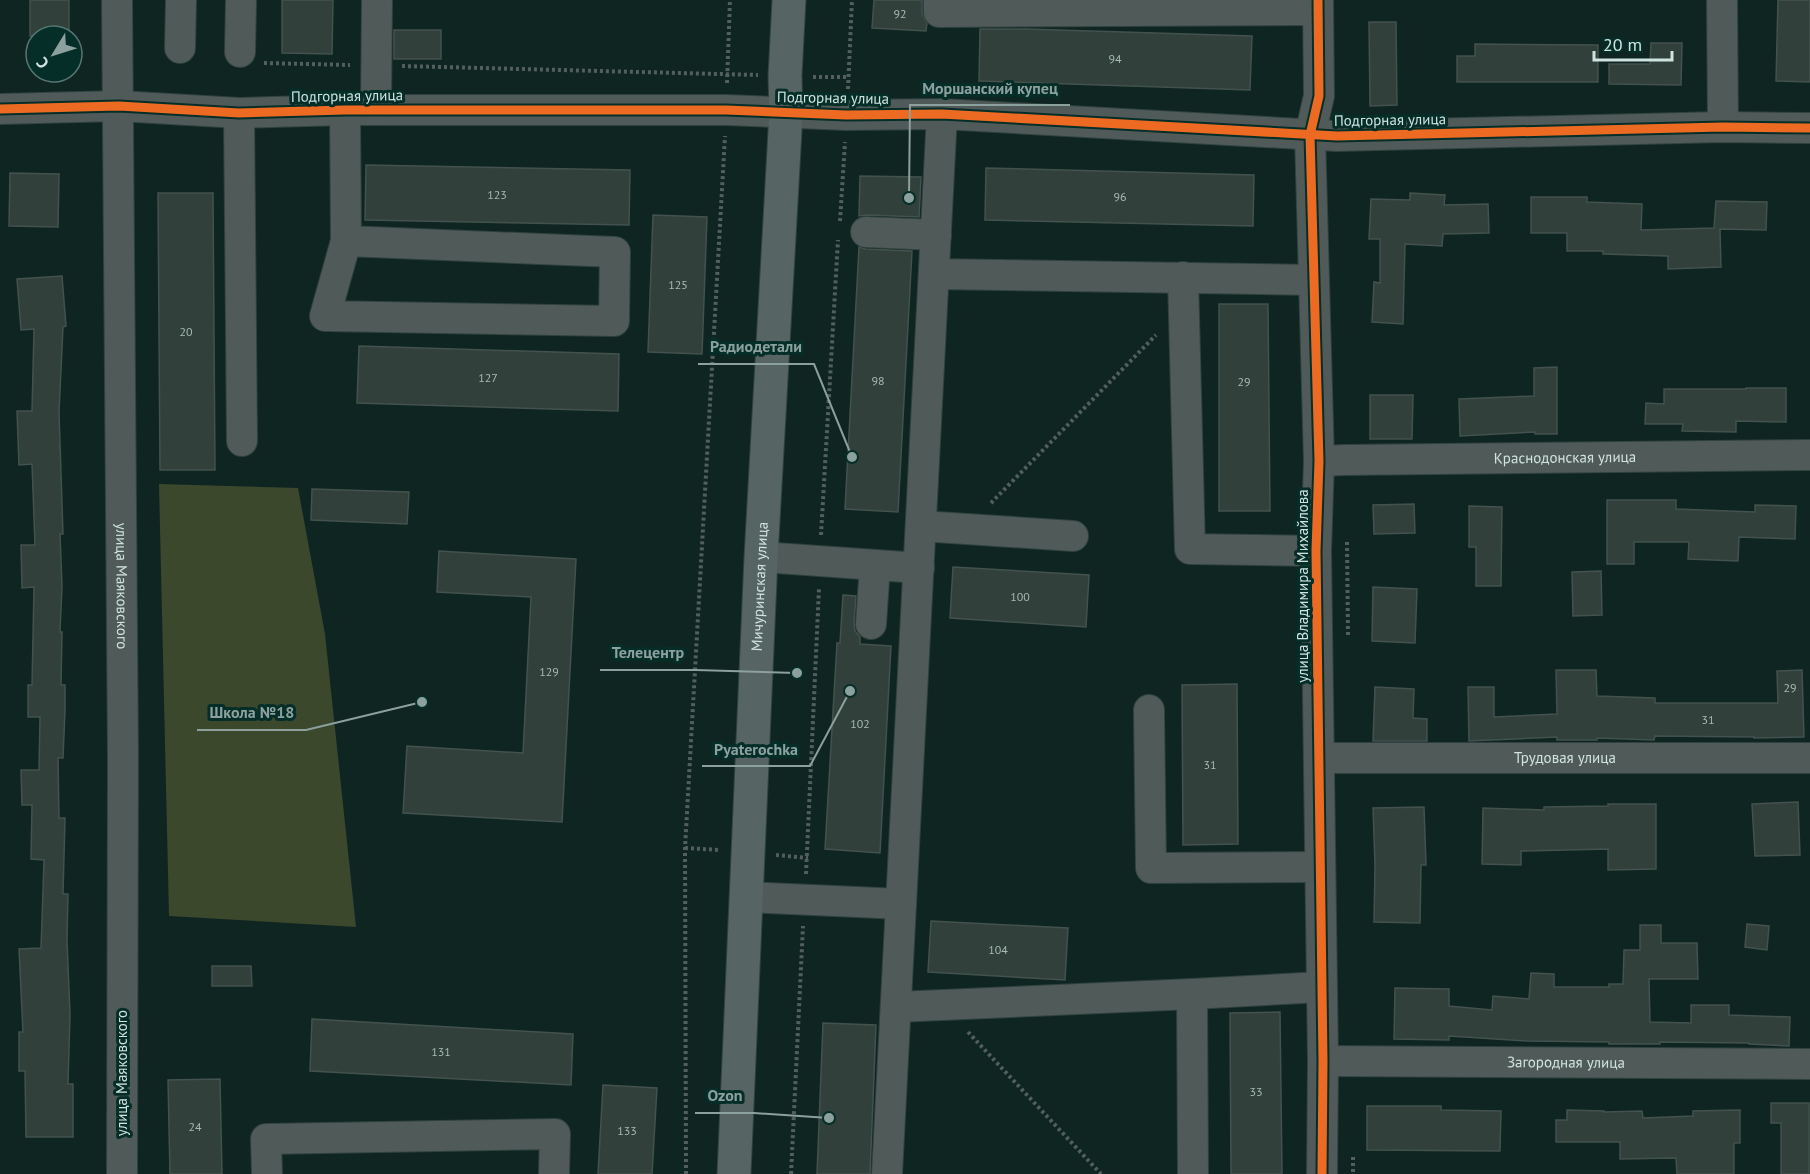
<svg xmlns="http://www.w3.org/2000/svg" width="1810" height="1174" viewBox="0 0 1810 1174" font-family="'PT Sans',sans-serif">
<rect width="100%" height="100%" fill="#0f2522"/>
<polygon fill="#3b482c" points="159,484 298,488 325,634 356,927 169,916"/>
<g fill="#31403b" stroke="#43524d" stroke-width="1.5">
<rect x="30" y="0" width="39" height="36"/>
<polygon points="282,0 333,0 332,54 282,53"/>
<polygon points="874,0 922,0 922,13 927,23 926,31 872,28"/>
<polygon points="1778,0 1810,0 1810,82 1776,81"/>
<polygon points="1369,22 1396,22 1397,105 1370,106"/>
<polygon points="980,29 1026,29 1252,36 1250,90 979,81"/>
<rect x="394" y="30" width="47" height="29"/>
<polygon points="1651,43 1682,43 1681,85 1609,84 1609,64 1650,64"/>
<polygon points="1475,44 1598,45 1598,82 1457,82 1457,56 1475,56"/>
<polygon points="366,165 630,170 629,225 365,220"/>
<polygon points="986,168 1254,175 1253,226 985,220"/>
<polygon points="10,173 59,174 58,227 9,226"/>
<polygon points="860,176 921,177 919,217 867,215 859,216"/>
<polygon points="158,193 213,193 215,470 160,470"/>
<polygon points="1410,193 1445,195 1444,205 1488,204 1489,233 1443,234 1442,246 1405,244 1403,324 1372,322 1374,282 1380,283 1380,239 1369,239 1371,199 1410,200"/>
<polygon points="1531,197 1587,197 1587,202 1642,204 1641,230 1714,228 1716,201 1767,202 1766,230 1720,229 1721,267 1668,269 1668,256 1603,254 1603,251 1567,251 1567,233 1531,233"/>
<polygon points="653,215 707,217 702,354 648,352"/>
<polygon points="859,247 865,249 912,251 898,512 845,509"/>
<polygon points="62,276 66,326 63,327 59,412 63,534 60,534 62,586 60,632 62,632 61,685 65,685 65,710 63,758 58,758 59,818 65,818 63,894 68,894 67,940 70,1014 68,1084 73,1084 73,1137 26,1137 25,1071 19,1071 19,1032 23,1032 19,949 41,948 44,860 31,859 32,805 22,805 21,770 39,770 40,717 28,717 28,685 32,685 34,587 22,588 21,545 35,545 32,464 19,465 17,411 32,411 34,329 21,330 17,279"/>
<polygon points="1219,304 1268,304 1270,511 1219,511"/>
<polygon points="359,346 619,354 618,411 357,403"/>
<polygon points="1557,367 1557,434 1535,434 1535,432 1460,436 1459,399 1534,396 1534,368"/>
<polygon points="1746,388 1786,388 1786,422 1736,421 1736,432 1682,431 1683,424 1645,424 1646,403 1664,404 1664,389 1746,389"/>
<polygon points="1370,395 1413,395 1412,439 1370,439"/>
<polygon points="312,489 409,492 407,524 311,520"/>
<polygon points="1607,500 1676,500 1676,509 1755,512 1755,505 1796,506 1795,539 1739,537 1738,561 1688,559 1689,542 1634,542 1634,564 1607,564"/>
<polygon points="1414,504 1415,533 1374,534 1373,505"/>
<polygon points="1469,506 1502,507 1501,586 1476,586 1476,547 1469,547"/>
<polygon points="439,551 576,559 562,822 403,813 407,746 523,753 531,597 437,592"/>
<polygon points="953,567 1089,575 1086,627 950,618"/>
<polygon points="1601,571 1602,615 1573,616 1572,572"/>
<polygon points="1373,587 1417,589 1415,643 1372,641"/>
<polygon points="843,595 856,596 854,623 855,631 860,637 860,644 891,646 880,853 825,849 837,643 840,643"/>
<polygon points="1556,670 1596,670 1597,696 1655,698 1655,703 1778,703 1777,671 1802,670 1804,737 1754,738 1754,737 1655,736 1654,740 1597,738 1597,740 1557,740 1557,737 1469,741 1468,687 1494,687 1494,717 1557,714"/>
<polygon points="1237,684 1238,844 1183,845 1182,685"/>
<polygon points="1375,687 1414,689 1413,718 1427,719 1427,741 1373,741"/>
<polygon points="1798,802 1800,855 1755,856 1752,804"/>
<polygon points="1608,804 1656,804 1656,869 1608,870 1608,849 1521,851 1521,865 1482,864 1483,808 1544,810 1544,807 1608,806"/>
<polygon points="1424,807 1426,865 1421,865 1420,923 1374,922 1375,865 1373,808"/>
<polygon points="931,921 1068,928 1065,980 928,972"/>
<polygon points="1747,924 1769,926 1767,950 1745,947"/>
<polygon points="1640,925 1661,925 1661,943 1697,943 1698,979 1649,979 1650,1022 1691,1023 1691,1005 1729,1005 1729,1015 1790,1017 1789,1046 1749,1044 1749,1043 1660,1042 1660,1044 1609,1044 1609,1042 1527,1041 1449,1036 1449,1040 1394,1039 1395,988 1449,989 1449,1006 1492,1010 1493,996 1529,999 1531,973 1554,974 1554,987 1609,987 1609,984 1623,984 1624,950 1640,950"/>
<polygon points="212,966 251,966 252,986 212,986"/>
<polygon points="1280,1012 1282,1174 1231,1174 1230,1013"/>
<polygon points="312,1019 573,1034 571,1085 310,1071"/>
<polygon points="823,1023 876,1025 870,1174 817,1174"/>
<polygon points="220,1079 222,1174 170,1174 168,1080"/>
<polygon points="603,1085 657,1088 652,1174 598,1174"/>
<polygon points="1771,1103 1809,1103 1809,1174 1781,1174 1781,1123 1771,1123"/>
<polygon points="1367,1106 1441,1106 1441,1110 1501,1111 1500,1151 1367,1150"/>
<polygon points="1567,1110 1604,1111 1604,1112 1642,1111 1643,1118 1693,1116 1693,1111 1740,1110 1740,1143 1734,1143 1734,1174 1677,1174 1676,1158 1620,1159 1620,1142 1556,1142 1556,1120 1567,1120"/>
</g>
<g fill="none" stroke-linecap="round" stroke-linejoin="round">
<defs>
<g id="minor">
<path id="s1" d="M 117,0 L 123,758 L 122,1174"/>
<polyline points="939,0 939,12 1318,10"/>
<polyline points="1318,0 1319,96 1310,135 1319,461 1316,551 1323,1061 1322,1174"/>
<polyline points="1722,0 1723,127"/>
<polyline points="180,48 181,0"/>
<polyline points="240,52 241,0"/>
<polyline points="0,109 119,106 239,113 345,110 726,110 846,115 942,114 1337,136 1723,127 1810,128"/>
<polyline points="345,110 346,241 615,252 614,321 325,316 346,241"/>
<polyline points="376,110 377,0"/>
<polyline points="239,113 242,441"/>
<polyline points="866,232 936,235"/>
<polyline points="934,274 1314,280"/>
<polyline points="1183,277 1190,549 1316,551"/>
<path id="s2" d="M 1319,461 L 1345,460 L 1810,455"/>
<polyline points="921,526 1073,536"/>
<polyline points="761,557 919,568"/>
<polyline points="871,624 875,565"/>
<polyline points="1149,710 1151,868 1320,867"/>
<path id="s3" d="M 1319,758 L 1810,758"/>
<polyline points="747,897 901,904"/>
<polyline points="896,1007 1192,994"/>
<path id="s4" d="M 1323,1061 L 1810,1064"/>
<polyline points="267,1174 266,1139 555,1134 554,1174"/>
<polyline points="887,1174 942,114"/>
<polyline points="1193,1174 1192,994 1321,987"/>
</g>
<g id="major">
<path id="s5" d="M 734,1174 L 761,557 L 786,113 L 785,76 L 789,0"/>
</g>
</defs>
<use href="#minor" stroke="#2f423f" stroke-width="32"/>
<use href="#major" stroke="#2f423f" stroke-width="35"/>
<g stroke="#535f5e" stroke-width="4" stroke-dasharray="3 3" stroke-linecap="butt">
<polyline points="264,63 350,65"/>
<polyline points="402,66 758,75"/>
<polyline points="813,77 849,77"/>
<polyline points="727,83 730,0"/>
<polyline points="848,89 852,0"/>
<polyline points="840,221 845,142"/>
<polyline points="991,503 1156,335"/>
<polyline points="821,535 838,240"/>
<polyline points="1347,542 1348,636"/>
<polyline points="685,848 720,850"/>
<polyline points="776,855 808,858"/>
<polyline points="806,874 819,588"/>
<polyline points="968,1032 1101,1174"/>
<polyline points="1353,1157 1353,1174"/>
<polyline points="686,1174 685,848 725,136"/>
<polyline points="791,1174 803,926"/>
</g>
<use href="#minor" stroke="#505a59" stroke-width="30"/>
<use href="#major" stroke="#566463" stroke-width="33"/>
<defs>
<g id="cycleway">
<polyline points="1318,0 1319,96 1310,135 1319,461 1316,551 1323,1061 1322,1174"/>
<polyline points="0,109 119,106 239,113 345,110 726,110 846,115 942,114 1337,136 1723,127 1810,128"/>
</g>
</defs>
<use href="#cycleway" stroke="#062e28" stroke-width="13"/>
<use href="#cycleway" stroke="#ed6a23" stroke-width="9"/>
</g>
<g text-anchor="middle" stroke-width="6" stroke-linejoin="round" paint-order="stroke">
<g font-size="12" fill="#a8bab6">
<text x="900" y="18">92</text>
<text x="1115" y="63">94</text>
<text x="497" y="199">123</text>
<text x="1120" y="201">96</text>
<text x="678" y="289">125</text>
<text x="186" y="336">20</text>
<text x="488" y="382">127</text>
<text x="878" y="385">98</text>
<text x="1244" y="386">29</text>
<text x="1020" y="601">100</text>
<text x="549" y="676">129</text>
<text x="1790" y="692">29</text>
<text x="1708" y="724">31</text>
<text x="860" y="728">102</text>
<text x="1210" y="769">31</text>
<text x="998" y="954">104</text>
<text x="441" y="1056">131</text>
<text x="1256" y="1096">33</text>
<text x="195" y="1131">24</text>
<text x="627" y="1135">133</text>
</g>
<g font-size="15" fill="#cfe3df" stroke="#062e28">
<text transform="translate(347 96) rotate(-1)" y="5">Подгорная улица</text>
<text transform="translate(833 98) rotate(1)" y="5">Подгорная улица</text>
<text transform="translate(1390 120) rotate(-1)" y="5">Подгорная улица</text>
<text dy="5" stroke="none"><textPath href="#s2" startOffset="246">Краснодонская улица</textPath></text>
<text transform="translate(1303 586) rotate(-90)" y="5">улица Владимира Михайлова</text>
<text dy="5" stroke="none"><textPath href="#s1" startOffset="586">улица Маяковского</textPath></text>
<text dy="5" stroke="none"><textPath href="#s5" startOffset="588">Мичуринская улица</textPath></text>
<text dy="5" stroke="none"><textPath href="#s3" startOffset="246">Трудовая улица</textPath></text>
<text dy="5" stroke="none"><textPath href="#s4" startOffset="243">Загородная улица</textPath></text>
<text transform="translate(122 1073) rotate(-90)" y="5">улица Маяковского</text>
</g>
</g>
<path fill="none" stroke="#8ca09d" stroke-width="2" d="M909 198L910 105H1070M852 457L814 364H698M797 673L696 670H600M422 702L306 730H197M850 691L810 766H702M829 1118L754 1113H695"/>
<g fill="#8ca09d" stroke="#062e28" stroke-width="2">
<circle cx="909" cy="198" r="6"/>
<circle cx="852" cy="457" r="6"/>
<circle cx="797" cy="673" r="6"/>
<circle cx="422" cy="702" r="6"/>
<circle cx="850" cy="691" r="6"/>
<circle cx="829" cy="1118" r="6"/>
</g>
<g font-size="16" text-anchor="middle" font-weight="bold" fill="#8ca09d" stroke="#062e28" stroke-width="6" stroke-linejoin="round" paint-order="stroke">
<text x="990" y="94">Моршанский купец</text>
<text x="756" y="352">Радиодетали</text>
<text x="648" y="658">Телецентр</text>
<text x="252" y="718">Школа №18</text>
<text x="756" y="755">Pyaterochka</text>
<text x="725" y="1101">Ozon</text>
</g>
<g transform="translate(54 54) rotate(232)"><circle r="28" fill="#062e28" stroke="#567671" stroke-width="1.5"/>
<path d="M0-4.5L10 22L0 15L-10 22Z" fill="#8ca09d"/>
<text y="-9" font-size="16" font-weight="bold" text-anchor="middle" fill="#cfe3df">С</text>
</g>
<path d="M1594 51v9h78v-9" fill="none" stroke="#cfe3df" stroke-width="3"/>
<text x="1603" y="51" font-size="18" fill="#cfe3df" stroke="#062e28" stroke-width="4.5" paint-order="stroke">20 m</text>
</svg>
